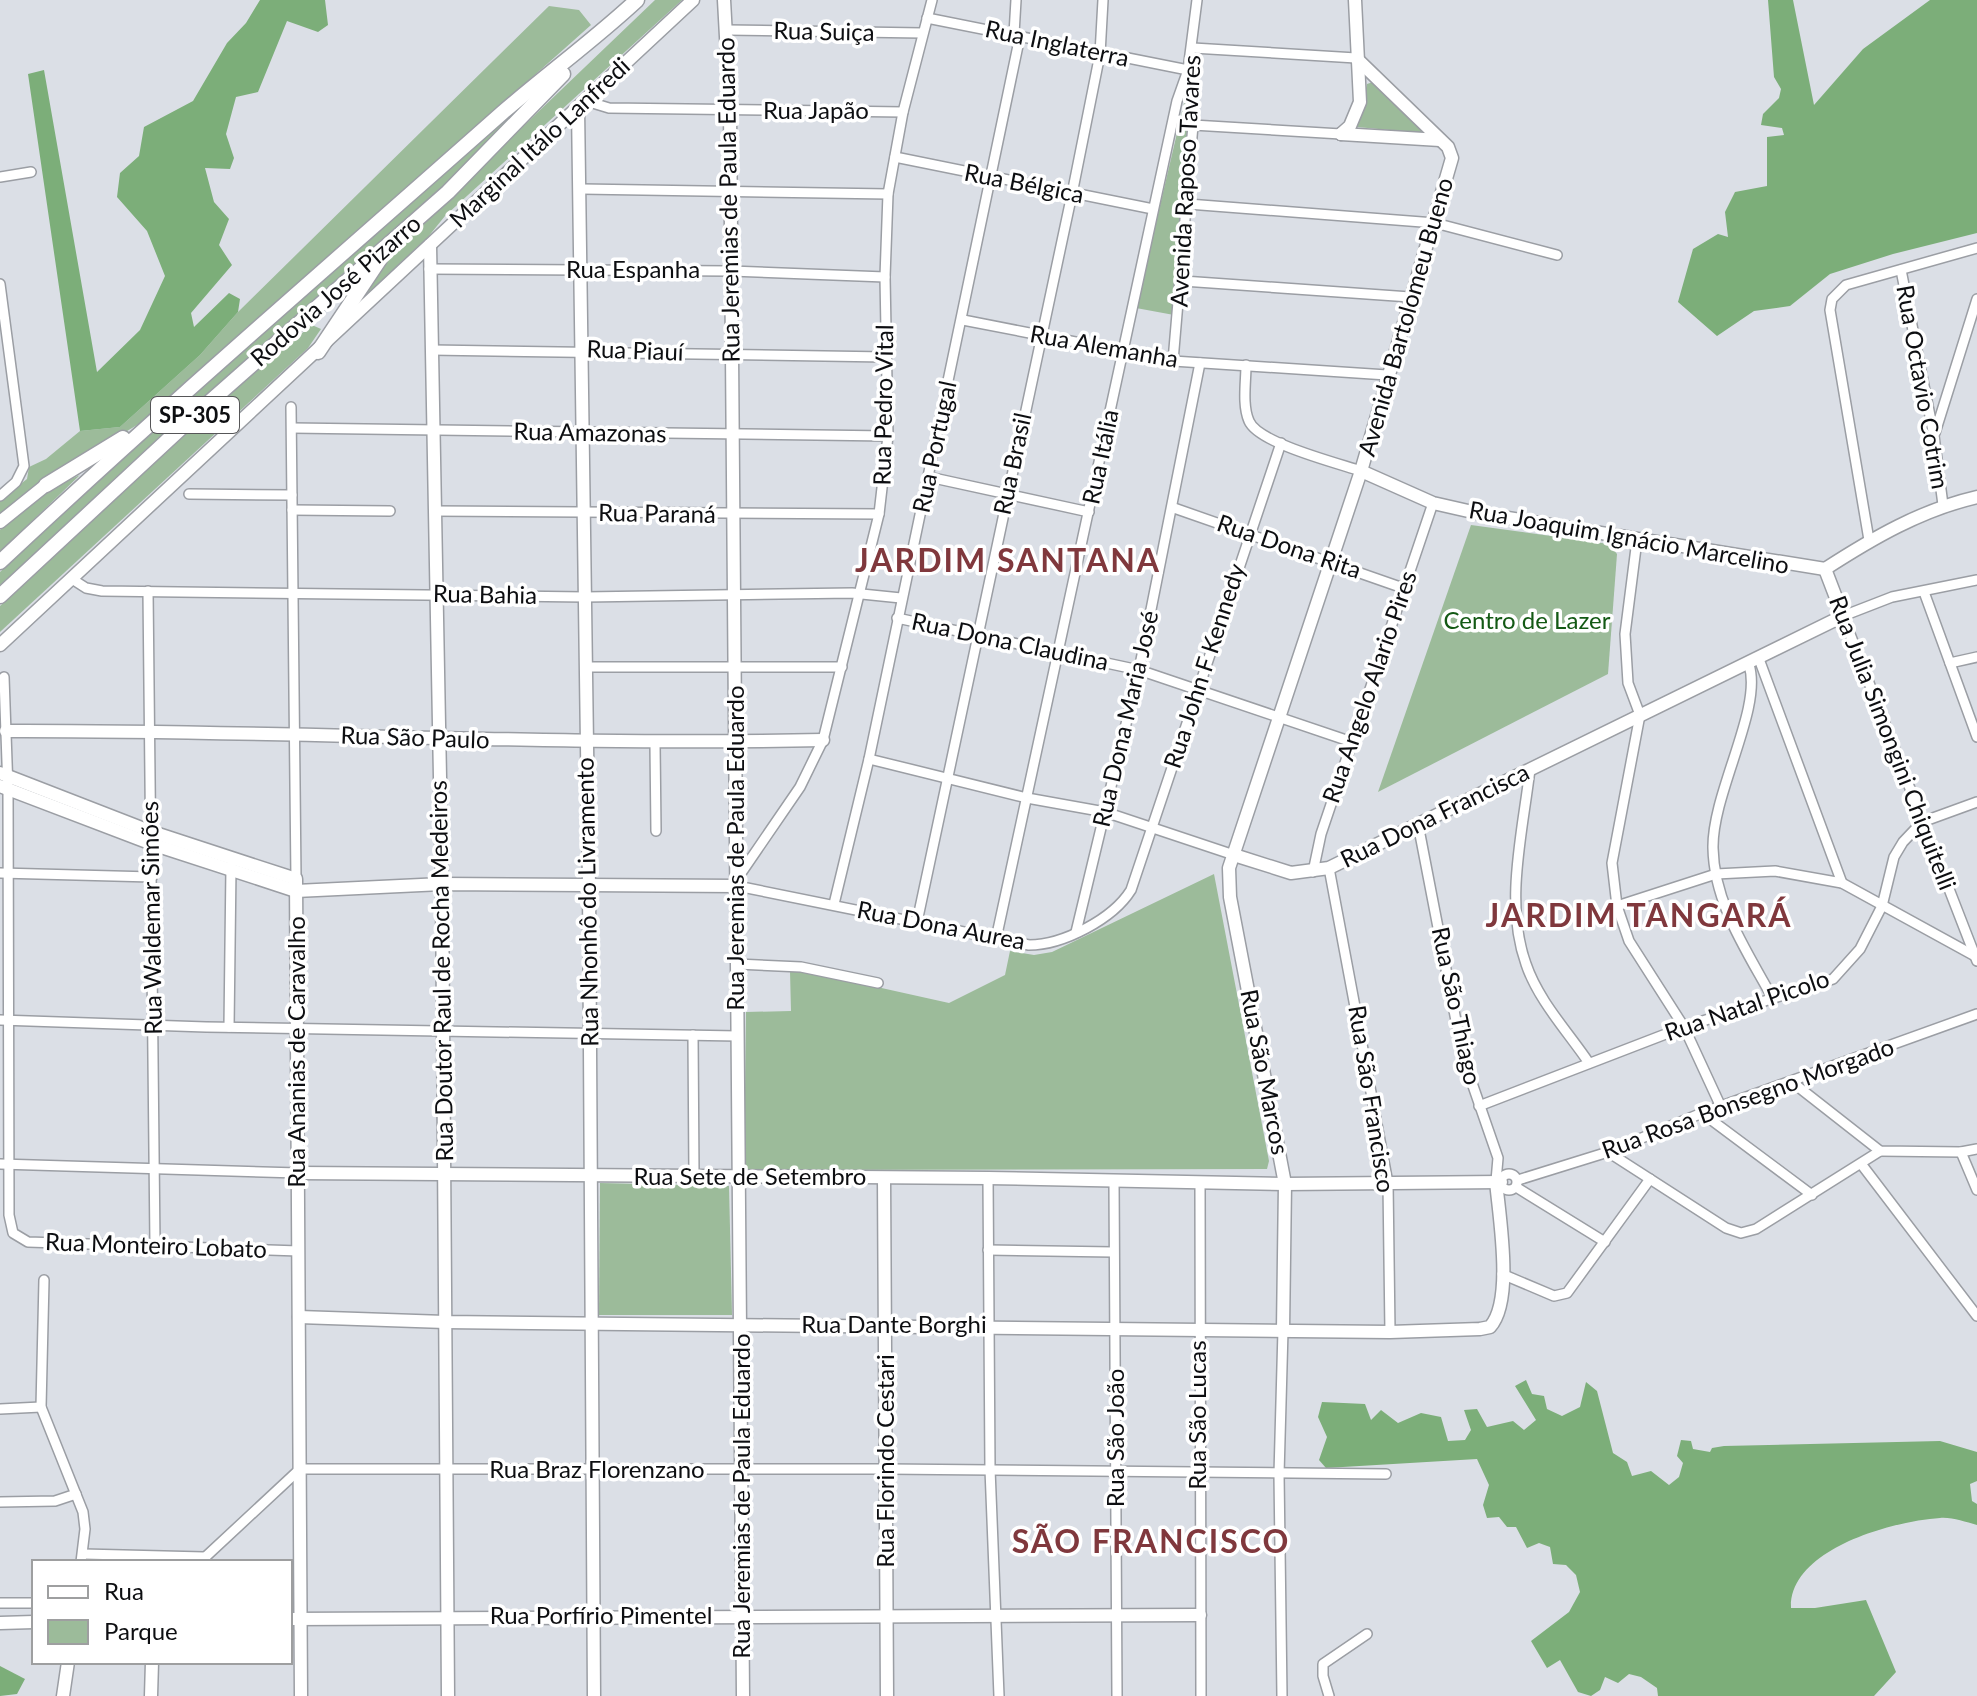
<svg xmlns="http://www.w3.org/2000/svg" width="1977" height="1696" viewBox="0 0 1977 1696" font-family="Lato,sans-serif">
<rect width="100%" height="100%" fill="#dbdfe6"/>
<g fill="#9cbb9a">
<polygon points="655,0 682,0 445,216 428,237 347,313 399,245"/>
<polygon points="549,6 579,10 591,25 147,419 39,484 0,516 0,500 27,479 29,467 46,459 80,431 120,427 200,355 238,312"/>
<polygon points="1373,82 1423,130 1421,133 1357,127 1367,84"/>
<path d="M 538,91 C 433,212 303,311 183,416 C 121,471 62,530 0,585 L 0,572 L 123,457 Z"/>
<polygon points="1185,99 1188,115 1174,315 1136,308"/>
<polygon points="312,325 321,329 308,348 0,632 0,606 234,389"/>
<polygon points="80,475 0,552 0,530 48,489"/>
<polygon points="1471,525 1609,544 1617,554 1608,674 1378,792"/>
<polygon points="1214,874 1269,1161 1267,1169 744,1170 746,1012 791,1011 790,971 796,969 949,1003 1005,975 1010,951 1034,955 1052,952"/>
<polygon points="600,1183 729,1186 732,1315 599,1315"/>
</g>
<g fill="#7cae79">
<polygon points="260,0 325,0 328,25 318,32 287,21 258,92 236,97 226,134 234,158 230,169 205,168 214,202 229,219 219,245 232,265 191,313 194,327 229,293 240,299 238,312 200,355 120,427 80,431 28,74 44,70 97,372 140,330 165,276 147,231 117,197 120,173 139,156 144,127 193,101 227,43 246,23"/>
<polygon points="1768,0 1793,0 1814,105 1863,49 1930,0 1977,0 1977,233 1893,254 1830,274 1790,306 1754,311 1717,336 1678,302 1693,249 1718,234 1728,237 1725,212 1735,192 1767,186 1767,137 1784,135 1782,128 1761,125 1763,114 1779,98 1781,89 1774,77"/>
<path d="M 1526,1380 L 1532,1394 L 1544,1396 L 1547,1409 L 1562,1416 L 1580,1407 L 1586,1382 L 1597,1391 L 1613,1453 L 1627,1462 L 1632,1476 L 1651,1471 L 1669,1485 L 1679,1477 L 1683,1463 L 1677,1456 L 1681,1440 L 1691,1441 L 1693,1449 L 1710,1452 L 1712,1448 L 1724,1446 L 1940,1441 L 1977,1452 L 1977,1481 L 1970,1484 L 1972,1501 L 1977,1504 L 1977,1525 C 1965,1522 1952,1517 1940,1518 C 1893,1521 1789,1549 1791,1608 L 1815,1608 L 1866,1600 L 1896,1672 L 1874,1696 L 1658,1696 L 1657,1688 L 1641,1677 L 1629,1674 L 1618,1683 L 1605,1677 L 1600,1690 L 1591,1696 L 1578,1692 L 1560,1660 L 1547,1668 L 1531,1641 L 1569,1612 L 1580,1592 L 1576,1575 L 1566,1565 L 1553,1564 L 1550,1547 L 1539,1543 L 1527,1548 L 1516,1527 L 1507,1527 L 1499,1517 L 1487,1518 L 1483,1505 L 1489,1485 L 1477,1459 L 1326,1468 L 1319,1460 L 1327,1437 L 1318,1417 L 1322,1402 L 1365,1404 L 1371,1420 L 1381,1410 L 1398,1423 L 1421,1413 L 1441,1417 L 1448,1441 L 1465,1440 L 1471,1430 L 1464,1410 L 1477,1409 L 1487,1427 L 1513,1421 L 1524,1430 L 1536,1420 L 1515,1386 Z"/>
<polygon points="0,1666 25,1679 17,1694 0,1696"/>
</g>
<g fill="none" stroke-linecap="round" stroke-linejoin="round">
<defs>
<g id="street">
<polyline points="927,18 1188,70"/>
<polyline points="727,30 922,33"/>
<polyline points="1014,34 1016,0"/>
<polyline points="1193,48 1356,58"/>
<polyline points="586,101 609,108 903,112"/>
<polyline points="1193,125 1341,134"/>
<polyline points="895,157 1153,209"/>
<polyline points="0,177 31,172"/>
<polyline points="582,189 888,194"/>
<polyline points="1188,204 1435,223 1557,255"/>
<polyline points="429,269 731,271 885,277"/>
<polyline points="1901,270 1934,436 1943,505"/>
<polyline points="1183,281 1410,297"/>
<polyline points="0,284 24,466 16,482 0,496"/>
<polyline points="963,320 1173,361 1387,375"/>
<polyline points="431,350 886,357"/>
<polyline points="1173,361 1193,125 1188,70 1197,0"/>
<path d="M 1246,365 C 1246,382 1242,405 1249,421 C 1258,443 1337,463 1361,471"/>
<polyline points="291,407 296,879"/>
<polyline points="292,428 888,436"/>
<polyline points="1935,433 1977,299"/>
<polyline points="929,477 1089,512"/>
<polyline points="189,494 292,495"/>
<polyline points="1174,508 1403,588"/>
<polyline points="292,510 390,511"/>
<polyline points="434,511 879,514"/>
<polyline points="1637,540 1625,634 1628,683 1640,715 1612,863 1617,906 1629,941 1684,1027 1721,1107"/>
<polyline points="1869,540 1830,310 1832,299 1846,285 1977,248"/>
<polyline points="72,579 86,588 102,591 585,597 852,593 901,598"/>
<polyline points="1977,580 1892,597 1843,616 1977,961"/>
<polyline points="148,591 155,1245"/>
<polyline points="1924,592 1977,737"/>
<polyline points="897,618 1139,670 1352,742"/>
<polyline points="1759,659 1842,883"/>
<polyline points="1950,663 1977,657"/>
<path d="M 1749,665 C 1763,708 1712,793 1713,848 C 1714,904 1747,951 1773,999"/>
<polyline points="585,667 842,667"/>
<polyline points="4,677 8,790 9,1215 13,1233 28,1242 299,1251"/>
<polyline points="655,744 656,831"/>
<polyline points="869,759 1027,798 1105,812 1234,855"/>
<path d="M 1530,769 C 1523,831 1504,903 1526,964 C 1538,1000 1568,1032 1589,1063"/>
<polyline points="1418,824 1463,1057 1498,1158 1496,1181"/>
<polyline points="1329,868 1388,1183 1390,1332"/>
<polyline points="1313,872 1321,834 1433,503"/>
<polyline points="0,873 152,877"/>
<polyline points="737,879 800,787 823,740 879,514 888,436 885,277 888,194 903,112 932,0"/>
<path d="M 737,886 L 1029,945 C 1063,945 1113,919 1131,890 L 1281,443"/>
<polyline points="834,904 869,759 1020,36"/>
<polyline points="1617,906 1716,874 1775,871 1842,883 1975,956"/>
<polyline points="917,922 1072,194 1100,54 1103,0"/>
<polyline points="1076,932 1139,670 1200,363"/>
<polyline points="996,939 1177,101 1188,70"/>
<polyline points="737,964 801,967 878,983"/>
<polyline points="0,1020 206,1027 738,1036"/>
<polyline points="229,1027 231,867"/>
<polyline points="693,1035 694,1176"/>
<polyline points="1792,1082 1880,1151 1961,1152 1977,1149"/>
<polyline points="1479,1106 1684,1027 1833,979 1860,949 1882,906 1894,857 1903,842 1922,822 1977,802"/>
<polyline points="1702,1113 1812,1195"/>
<polyline points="1608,1152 1726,1228 1741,1233 1756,1229 1880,1151"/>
<polyline points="1961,1152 1977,1190"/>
<polyline points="0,1164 298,1173"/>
<polyline points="1862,1165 1977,1316"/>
<circle cx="1509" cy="1182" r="8"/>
<polyline points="988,1178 990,1469 999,1696"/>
<polyline points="1518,1180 1608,1152 1702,1113 1977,1014"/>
<polyline points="1114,1181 1117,1696"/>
<polyline points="1200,1183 1201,1696"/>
<polyline points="1516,1187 1605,1242"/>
<polyline points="988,1250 1113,1252"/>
<polyline points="1502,1274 1554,1296 1567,1293 1650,1179"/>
<polyline points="44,1280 41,1407 83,1512 85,1529 81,1562"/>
<polyline points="0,1409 41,1407"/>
<polyline points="0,1502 55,1501 76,1494"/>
<polyline points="83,1554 204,1557"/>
<polyline points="200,1562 300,1469 887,1469 1386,1474"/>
<polyline points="0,1603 34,1603"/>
<polyline points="1282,1696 1279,1474 1283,1330"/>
<polyline points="1329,1696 1323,1676 1323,1664 1367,1634"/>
</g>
<g id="secondary">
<polyline points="724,0 730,110 743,1696"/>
<polyline points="578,108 589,886 594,1696"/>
<polyline points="1341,134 1350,126 1360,102 1355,0"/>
<polyline points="1341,134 1440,140"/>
<polyline points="430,245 442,884 448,1696"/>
<polyline points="1361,471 1433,503 1477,513 1825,569"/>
<polyline points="0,522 46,485"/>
<path d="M 1825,569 C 1873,538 1921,510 1977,497"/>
<polyline points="0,645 693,0"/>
<path d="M 6,731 C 279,730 551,746 823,740"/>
<polyline points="0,773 152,832 296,879 301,1696"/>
<polyline points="0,786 152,844 296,891 442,884 737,886"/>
<polyline points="1234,855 1291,873 1329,868 1843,616 1825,569"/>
<polyline points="298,1173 988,1178 1285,1184 1501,1182"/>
<polyline points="884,1178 887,1696"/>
<path d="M 299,1317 L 445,1322 L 1390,1332 L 1480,1329 L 1490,1327 C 1514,1301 1499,1216 1496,1181"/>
<polyline points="1283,1330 1285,1184 1230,897 1229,868 1361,471 1452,158 1448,147 1356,58"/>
<polyline points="290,1619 1200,1615"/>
<polyline points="0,1623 34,1622"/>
<polyline points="63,1696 68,1662"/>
<polyline points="151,1696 152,1662"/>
</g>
<g id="primary">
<polyline points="318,352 380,259"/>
<polyline points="46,485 123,438"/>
<path d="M 0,562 C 164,408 334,262 502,113 C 547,74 594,40 637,0"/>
<polyline points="0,596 196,414 448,192 563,74"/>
</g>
</defs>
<use href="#street" stroke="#9b9ea4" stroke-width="12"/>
<use href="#secondary" stroke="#9b9ea4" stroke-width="15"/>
<use href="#primary" stroke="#9b9ea4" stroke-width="17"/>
<use href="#street" stroke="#fff" stroke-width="9"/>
<use href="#secondary" stroke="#fff" stroke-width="12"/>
<use href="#primary" stroke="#fff" stroke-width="14"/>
</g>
<g text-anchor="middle" stroke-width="7" stroke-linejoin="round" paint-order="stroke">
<rect fill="#fff" stroke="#565658" stroke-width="2" x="151" y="397" width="88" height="36" rx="6"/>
<g font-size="22" font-weight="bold" fill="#0d0e11">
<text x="195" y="423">SP-305</text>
</g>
<g font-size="24" fill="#0d0e11" stroke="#fff">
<text transform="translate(824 32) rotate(1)" y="8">Rua Suiça</text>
<text transform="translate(1057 44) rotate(12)" y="8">Rua Inglaterra</text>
<text x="816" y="119">Rua Japão</text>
<text transform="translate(540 143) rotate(-43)" y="8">Marginal Itálo Lanfredi</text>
<text transform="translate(1186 181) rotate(-87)" y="8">Avenida Raposo Tavares</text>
<text transform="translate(1024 184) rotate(11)" y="8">Rua Bélgica</text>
<text transform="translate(729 200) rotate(-91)" y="8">Rua Jeremias de Paula Eduardo</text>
<text x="633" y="278">Rua Espanha</text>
<text transform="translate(336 291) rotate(-41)" y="8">Rodovia José Pizarro</text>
<text transform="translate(1406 317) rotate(-74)" y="8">Avenida Bartolomeu Bueno</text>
<text transform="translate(1104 347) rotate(10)" y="8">Rua Alemanha</text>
<text transform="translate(635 351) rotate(2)" y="8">Rua Piauí</text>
<text transform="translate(1922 387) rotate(80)" y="8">Rua Octavio Cotrim</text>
<text transform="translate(884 405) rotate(-89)" y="8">Rua Pedro Vital</text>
<text transform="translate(590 433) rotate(1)" y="8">Rua Amazonas</text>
<text transform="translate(935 447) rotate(-78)" y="8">Rua Portugal</text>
<text transform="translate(1101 457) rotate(-78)" y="8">Rua Itália</text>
<text transform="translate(1013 464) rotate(-78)" y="8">Rua Brasil</text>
<text transform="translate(657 514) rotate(1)" y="8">Rua Paraná</text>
<text transform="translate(1629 538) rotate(10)" y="8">Rua Joaquim Ignácio Marcelino</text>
<text transform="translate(1289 547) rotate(19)" y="8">Rua Dona Rita</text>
<text transform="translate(485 595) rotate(1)" y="8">Rua Bahia</text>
<text transform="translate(1010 642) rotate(12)" y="8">Rua Dona Claudina</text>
<text transform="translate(1205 666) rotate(-72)" y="8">Rua John F Kennedy</text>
<text transform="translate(1370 687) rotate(-71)" y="8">Rua Angelo Alario Pires</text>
<text transform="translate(1126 719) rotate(-77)" y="8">Rua Dona Maria José</text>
<text transform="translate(415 738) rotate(2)" y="8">Rua São Paulo</text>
<text transform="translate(1892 743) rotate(69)" y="8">Rua Julia Simongini Chiquitelli</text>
<text transform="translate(1435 816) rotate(-26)" y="8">Rua Dona Francisca</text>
<text transform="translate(736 848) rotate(-90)" y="8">Rua Jeremias de Paula Eduardo</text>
<text transform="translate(588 902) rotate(-91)" y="8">Rua Nhonhô do Livramento</text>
<text transform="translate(152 918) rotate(-91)" y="8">Rua Waldemar Simões</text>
<text transform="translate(941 926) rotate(11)" y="8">Rua Dona Aurea</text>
<text transform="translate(442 971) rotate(-91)" y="8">Rua Doutor Raul de Rocha Medeiros</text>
<text transform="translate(1456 1006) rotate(78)" y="8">Rua São Thiago</text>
<text transform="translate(1747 1006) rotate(-19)" y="8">Rua Natal Picolo</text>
<text transform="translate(297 1052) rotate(-90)" y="8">Rua Ananias de Caravalho</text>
<text transform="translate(1264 1072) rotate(79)" y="8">Rua São Marcos</text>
<text transform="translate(1371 1099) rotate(81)" y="8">Rua São Francisco</text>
<text transform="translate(1748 1099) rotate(-20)" y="8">Rua Rosa Bonsegno Morgado</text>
<text x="750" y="1185">Rua Sete de Setembro</text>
<text transform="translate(156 1246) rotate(2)" y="8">Rua Monteiro Lobato</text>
<text x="894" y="1333">Rua Dante Borghi</text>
<text transform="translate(1198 1415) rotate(-90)" y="8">Rua São Lucas</text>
<text transform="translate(1116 1438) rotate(-90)" y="8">Rua São João</text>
<text transform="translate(886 1461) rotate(-90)" y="8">Rua Florindo Cestari</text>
<text x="597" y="1478">Rua Braz Florenzano</text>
<text transform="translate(742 1496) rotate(-90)" y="8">Rua Jeremias de Paula Eduardo</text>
<text x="601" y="1624">Rua Porfírio Pimentel</text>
</g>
<g font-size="24" fill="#135914" stroke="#fff">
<text x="1527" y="629">Centro de Lazer</text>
</g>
<g font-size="32" font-weight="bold" letter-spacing="2" fill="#80383d" stroke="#fff">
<text x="1008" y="572">JARDIM SANTANA</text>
<text x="1639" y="927">JARDIM TANGARÁ</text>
<text x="1151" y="1553">SÃO FRANCISCO</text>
</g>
</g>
<rect x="32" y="1560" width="260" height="104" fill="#ffffff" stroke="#9e9fa0" stroke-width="2"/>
<rect x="48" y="1586" width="40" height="12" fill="#ffffff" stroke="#9e9fa0" stroke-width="2"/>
<text x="104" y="1600" font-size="24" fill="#0d0e11">Rua</text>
<rect x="48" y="1620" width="40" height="24" fill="#9cbb9a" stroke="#9e9fa0" stroke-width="2"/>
<text x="104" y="1640" font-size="24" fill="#0d0e11">Parque</text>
</svg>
